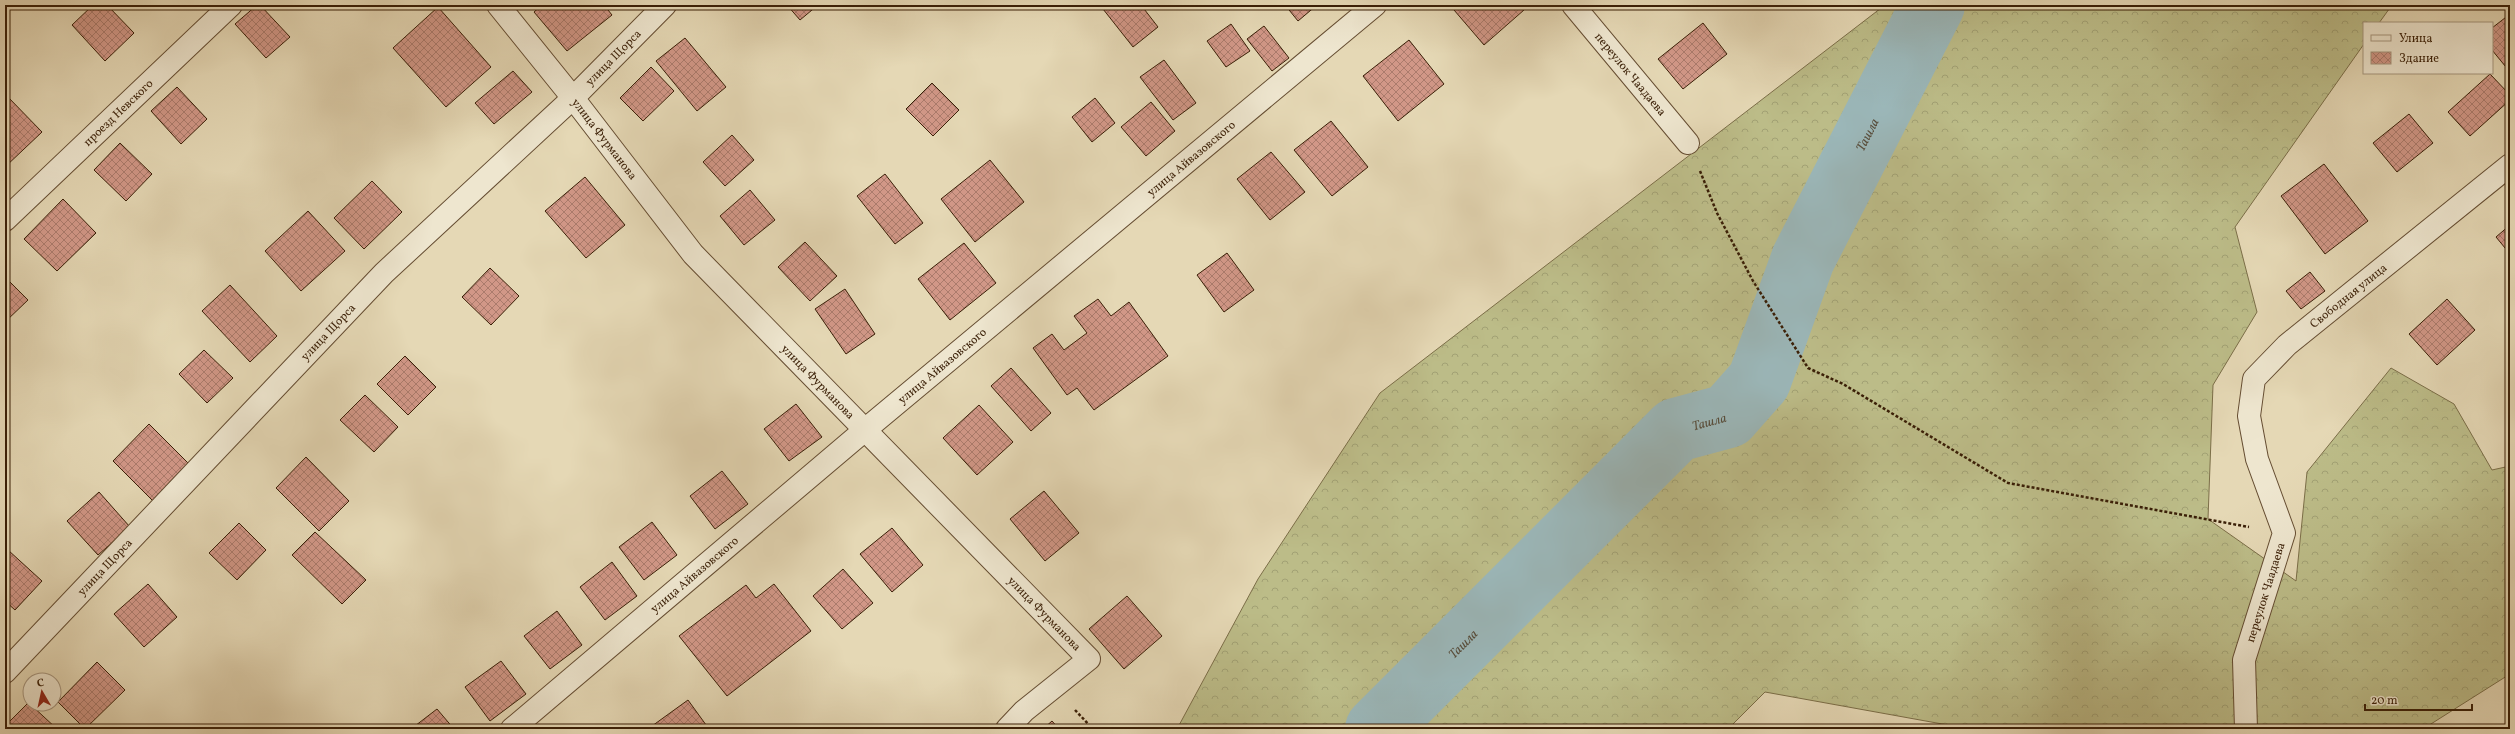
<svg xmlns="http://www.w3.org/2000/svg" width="2515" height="734" viewBox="0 0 2515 734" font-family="Vollkorn,serif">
<defs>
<pattern id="forest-crowns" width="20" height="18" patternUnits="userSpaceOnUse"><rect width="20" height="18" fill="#bcbc88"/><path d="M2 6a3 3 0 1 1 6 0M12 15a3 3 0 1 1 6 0" fill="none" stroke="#a2a174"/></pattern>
<pattern id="building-cross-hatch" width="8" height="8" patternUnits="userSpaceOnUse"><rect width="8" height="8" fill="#d19787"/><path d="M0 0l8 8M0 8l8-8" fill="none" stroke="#ab7b6c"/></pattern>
</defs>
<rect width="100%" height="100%" fill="#e5d8b5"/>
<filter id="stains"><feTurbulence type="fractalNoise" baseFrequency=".005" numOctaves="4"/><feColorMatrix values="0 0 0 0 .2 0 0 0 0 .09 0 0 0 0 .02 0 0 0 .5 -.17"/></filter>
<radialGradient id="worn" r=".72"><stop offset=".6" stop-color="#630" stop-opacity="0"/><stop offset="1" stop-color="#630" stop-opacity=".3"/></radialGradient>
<polygon fill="url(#forest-crowns)" stroke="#7b6e48" points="1885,5 2392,5 2379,23 2364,23 2364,44 2235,227 2257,312 2213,385 2208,519 2296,581 2307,472 2391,368 2454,404 2492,470 2510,466 2510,674 2423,729 1970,729 1765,692 1728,729 1177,729 1258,579 1380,393"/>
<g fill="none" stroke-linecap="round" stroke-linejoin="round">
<path stroke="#9bb7b9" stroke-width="64" id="s1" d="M 1377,729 L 1676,430 L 1728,416 L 1759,381 L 1803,259 L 1933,5"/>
</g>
<g fill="url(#building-cross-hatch)" stroke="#3a1f07">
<polygon points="93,5 107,5 134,33 105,61 72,25"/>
<polygon points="257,5 260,5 290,37 266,58 235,24"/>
<polygon points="542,5 604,5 612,15 567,51 534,12"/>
<polygon points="787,5 818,5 800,20"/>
<polygon points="1109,5 1141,5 1158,27 1133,47 1103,9"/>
<polygon points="1285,5 1317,5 1298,21"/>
<polygon points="1460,5 1520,5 1524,10 1484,45 1454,10"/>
<polygon points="438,7 491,67 446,107 393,48"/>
<polygon points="2510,14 2510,72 2492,50 2492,28"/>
<polygon points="1703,23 1727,54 1683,89 1658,59"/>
<polygon points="1231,24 1250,51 1226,67 1207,41"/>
<polygon points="1264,26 1289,58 1272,71 1247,39"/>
<polygon points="685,38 726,87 697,111 656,61"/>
<polygon points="1409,40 1444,84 1398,121 1363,76"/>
<polygon points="1164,60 1196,103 1173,120 1140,77"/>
<polygon points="651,67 674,91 643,121 620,98"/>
<polygon points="513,71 532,92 494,124 475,103"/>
<polygon points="2490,74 2510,95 2510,100 2470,136 2448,112"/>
<polygon points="932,83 959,110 933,136 906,109"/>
<polygon points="177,87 207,119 181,144 151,111"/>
<polygon points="7,96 42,132 5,167 5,98"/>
<polygon points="1095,98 1115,123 1092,142 1072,117"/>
<polygon points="1151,102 1175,131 1146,156 1121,127"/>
<polygon points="2409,114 2433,143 2397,172 2373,143"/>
<polygon points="1331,121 1368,167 1332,196 1294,150"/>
<polygon points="732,135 754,160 725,186 703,162"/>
<polygon points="120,143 152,174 126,201 94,170"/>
<polygon points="1271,152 1305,192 1270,220 1237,179"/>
<polygon points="990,160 1024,202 975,242 941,199"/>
<polygon points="2324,164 2368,221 2325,254 2281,196"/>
<polygon points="885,174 923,223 895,244 857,196"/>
<polygon points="585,177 625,225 586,258 545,211"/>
<polygon points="372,181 402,212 364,249 334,218"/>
<polygon points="750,190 775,220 744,245 720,216"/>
<polygon points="63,199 96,233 57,271 24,239"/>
<polygon points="308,211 345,251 301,291 265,251"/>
<polygon points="2510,225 2510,254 2496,237"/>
<polygon points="805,242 837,276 810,301 778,267"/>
<polygon points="964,243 996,283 950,320 918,279"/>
<polygon points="1227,253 1254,290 1224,312 1197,275"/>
<polygon points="490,268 519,296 491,325 462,297"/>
<polygon points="2310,272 2325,291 2301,309 2286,291"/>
<polygon points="5,277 28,300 5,322"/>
<polygon points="230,285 277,336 250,362 202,311"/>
<polygon points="845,289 875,334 846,354 815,309"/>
<polygon points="1098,299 1111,316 1129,302 1168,356 1094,410 1077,388 1067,395 1033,348 1052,334 1064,350 1087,333 1074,316"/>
<polygon points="2447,299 2475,330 2437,365 2409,334"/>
<polygon points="204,350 233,378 207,403 179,374"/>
<polygon points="405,356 436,387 408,415 377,384"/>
<polygon points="1011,368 1051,413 1031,431 991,386"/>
<polygon points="365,395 398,427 374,452 340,420"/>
<polygon points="796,404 822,437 789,461 764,429"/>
<polygon points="979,405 1013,442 977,475 943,438"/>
<polygon points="149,424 189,464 153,501 113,461"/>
<polygon points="306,457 349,501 319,531 276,488"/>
<polygon points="722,471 748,504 715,529 690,496"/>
<polygon points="1044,491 1079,533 1045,561 1010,519"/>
<polygon points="99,492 130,527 98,555 67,521"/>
<polygon points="652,522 677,555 644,580 619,547"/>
<polygon points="239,523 266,550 237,580 209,553"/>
<polygon points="892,528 923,565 892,592 860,554"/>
<polygon points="315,532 366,580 342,604 292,555"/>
<polygon points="8,550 42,581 15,610 5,601 5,554"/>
<polygon points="612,562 637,596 605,620 580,587"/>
<polygon points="843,569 873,603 842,629 813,596"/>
<polygon points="148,584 177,617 144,647 114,614"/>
<polygon points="774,584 811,631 727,696 679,636 746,585 756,598"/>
<polygon points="1127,596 1162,636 1124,669 1089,629"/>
<polygon points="557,611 582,645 550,669 524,636"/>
<polygon points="501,661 526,694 490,721 465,687"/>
<polygon points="97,662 125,690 85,729 58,702"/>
<polygon points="688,700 709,729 654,729 652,726"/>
<polygon points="30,701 30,704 57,729 10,729 6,725"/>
<polygon points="437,709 454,729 411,729"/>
<polygon points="1052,721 1059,729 1043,729"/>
</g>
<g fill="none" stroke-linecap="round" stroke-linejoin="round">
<defs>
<g id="minor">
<path id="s2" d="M 498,5 L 573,98 L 693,254 L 1089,659 L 1024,711 L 1007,729"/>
<path id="s3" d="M 1573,5 L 1688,143"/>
<path id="s4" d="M 5,220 L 231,5"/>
<path id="s5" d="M 5,672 L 384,273 L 573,98 L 665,5"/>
<path id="s6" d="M 512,729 L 866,429 L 1375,5"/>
<path id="s7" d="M 2246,729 L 2244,660 L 2284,533 L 2257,459 L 2249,416 L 2254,379 L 2287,345 L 2510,165"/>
</g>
</defs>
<use href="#minor" stroke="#654d32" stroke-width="24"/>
<g stroke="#3a1f07" stroke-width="2.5" stroke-dasharray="3 2" stroke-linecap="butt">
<polyline points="1700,171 1717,213 1753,281 1808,368 1843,384 2008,483 2249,527"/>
<polyline points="1075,710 1093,729"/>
</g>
<use href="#minor" stroke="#eee6cf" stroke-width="22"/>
</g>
<g text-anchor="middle" stroke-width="3" stroke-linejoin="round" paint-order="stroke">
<g font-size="12" fill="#3a1f07" stroke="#eee6cf">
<text dy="4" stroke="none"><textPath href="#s5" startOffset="865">улица Щорса</textPath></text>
<text dy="4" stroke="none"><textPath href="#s3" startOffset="90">переулок Чаадаева</textPath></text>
<text dy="4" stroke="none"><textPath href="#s4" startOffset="156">проезд Невского</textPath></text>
<text dy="4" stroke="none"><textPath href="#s2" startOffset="171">улица Фурманова</textPath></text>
<text dy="4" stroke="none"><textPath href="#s6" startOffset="887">улица Айвазовского</textPath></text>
<text dy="4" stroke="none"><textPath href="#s7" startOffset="488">Свободная улица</textPath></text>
<text dy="4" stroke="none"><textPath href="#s5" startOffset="469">улица Щорса</textPath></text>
<text dy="4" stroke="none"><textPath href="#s6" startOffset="563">улица Айвазовского</textPath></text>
<text dy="4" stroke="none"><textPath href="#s2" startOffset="495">улица Фурманова</textPath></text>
<text dy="4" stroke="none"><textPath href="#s5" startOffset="145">улица Щорса</textPath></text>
<text dy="4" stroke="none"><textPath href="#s6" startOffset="239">улица Айвазовского</textPath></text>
<text dy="4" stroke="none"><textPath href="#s7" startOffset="140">переулок Чаадаева</textPath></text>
<text dy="4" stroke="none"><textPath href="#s2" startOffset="819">улица Фурманова</textPath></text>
</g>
<g font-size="13" font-style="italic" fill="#574d3c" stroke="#eee6cf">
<text dy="5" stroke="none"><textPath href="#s1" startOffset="793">Ташла</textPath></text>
<text dy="5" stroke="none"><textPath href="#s1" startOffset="457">Ташла</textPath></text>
<text dy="5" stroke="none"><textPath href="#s1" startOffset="121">Ташла</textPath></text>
</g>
</g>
<rect width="2515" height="734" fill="none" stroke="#e5d8b5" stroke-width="20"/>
<rect x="6" y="6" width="2503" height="722" fill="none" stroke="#3a1f07" stroke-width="2"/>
<rect x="10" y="10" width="2495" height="714" fill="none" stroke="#3a1f07"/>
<rect x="2363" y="22" width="130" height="52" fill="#eee6cf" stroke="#a6967f"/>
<rect x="2371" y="35" width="20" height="6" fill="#eee6cf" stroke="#a6967f"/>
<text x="2399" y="42" font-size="12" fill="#3a1f07">Улица</text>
<rect x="2371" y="52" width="20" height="12" fill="url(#building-cross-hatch)" stroke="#a6967f"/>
<text x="2399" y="62" font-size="12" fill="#3a1f07">Здание</text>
<g transform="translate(42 692) rotate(351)"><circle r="19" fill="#eee6cf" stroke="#a6967f"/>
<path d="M0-3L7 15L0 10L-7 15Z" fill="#8f2418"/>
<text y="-6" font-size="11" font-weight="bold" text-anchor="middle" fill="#3a1f07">С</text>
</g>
<path d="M2365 704v6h107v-6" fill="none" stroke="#3a1f07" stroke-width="2"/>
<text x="2371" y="704" font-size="12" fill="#3a1f07" stroke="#eee6cf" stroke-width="3" paint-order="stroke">20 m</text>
<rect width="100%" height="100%" filter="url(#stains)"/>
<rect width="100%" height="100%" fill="url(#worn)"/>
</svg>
